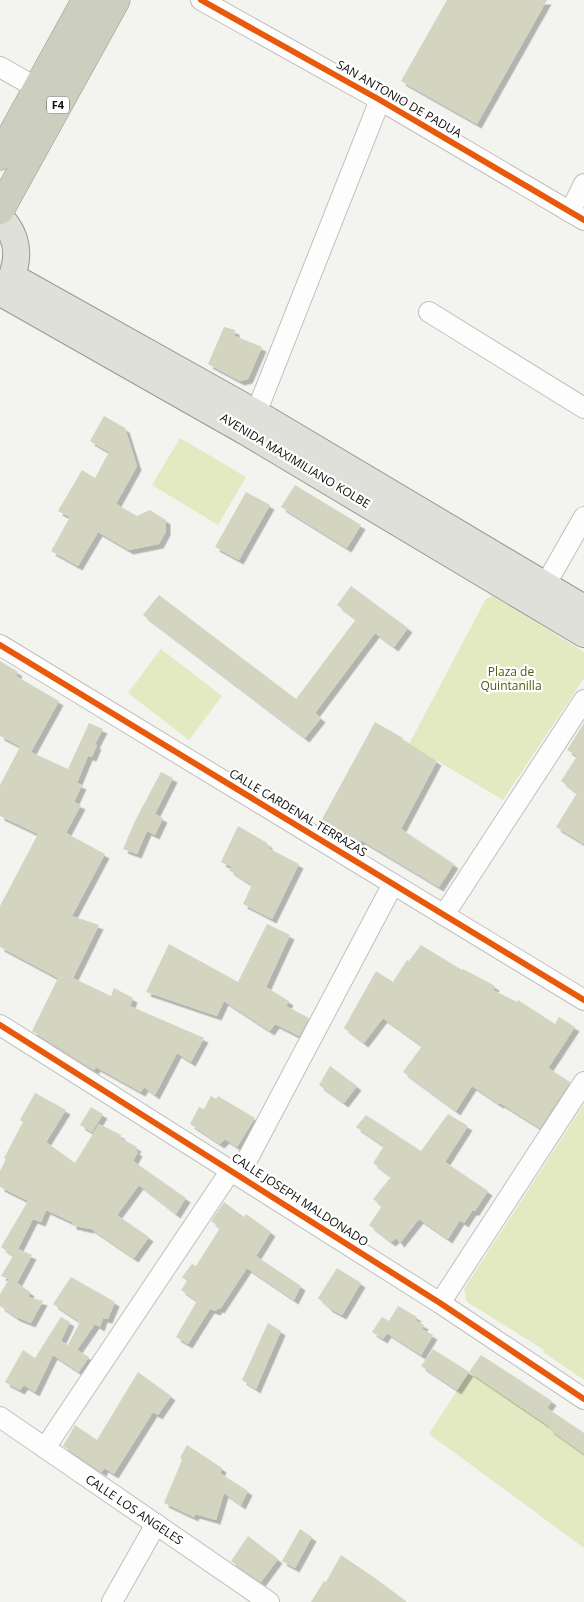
<svg xmlns="http://www.w3.org/2000/svg" width="584" height="1602" viewBox="0 0 584 1602" font-family="'Open Sans',sans-serif">
<defs>
<filter id="shadow"><feDropShadow dx="4.5" dy="4.5" stdDeviation="0" flood-color="#0004"/></filter>
</defs>
<rect width="100%" height="100%" fill="#f3f3ef"/>
<g fill="#e3eac2">
<polygon points="180,438 246,477 218,525 152,485"/>
<polygon points="493,596 584,652 584,678 503,800 409,744 486,599"/>
<polygon points="161,649 222,696 189,740 128,693"/>
<polygon points="584,1104 584,1380 543,1352 544,1350 467,1302 464,1289"/>
<polygon points="469,1372 584,1449 584,1548 429,1434"/>
</g>
<g fill="#d3d5c1" filter="url(#shadow)">
<polygon points="447,0 547,0 477,124 401,81"/>
<polygon points="224,327 235,330 235,336 262,347 248,379 240,381 208,364"/>
<polygon points="104,416 125,428 137,466 116,504 137,516 150,510 166,520 166,531 159,544 129,550 98,532 78,566 51,551 70,517 58,511 82,470 95,478 109,452 90,441"/>
<polygon points="295,485 361,525 347,548 281,507"/>
<polygon points="246,492 270,505 239,560 215,547"/>
<polygon points="351,586 408,628 394,647 375,633 315,713 321,718 305,738 143,615 159,595 296,699 356,619 337,605"/>
<polygon points="0,661 18,672 16,676 59,701 31,752 0,736"/>
<polygon points="375,722 403,738 402,739 437,761 401,829 454,864 439,887 361,840 359,844 321,821"/>
<polygon points="89,723 103,729 95,744 97,745 92,757 88,756 77,783 82,785 74,802 81,805 66,833 105,854 72,916 99,925 73,978 111,996 114,988 133,998 130,1006 204,1038 191,1062 177,1053 155,1095 144,1087 141,1092 96,1067 94,1070 32,1031 58,978 0,947 0,906 38,834 0,816 0,785 20,747 68,769"/>
<polygon points="584,723 584,844 556,827 577,793 561,781 577,756 567,750"/>
<polygon points="161,772 173,778 155,814 163,818 155,835 147,831 137,854 123,849 135,821"/>
<polygon points="238,826 267,843 270,849 299,864 272,919 243,904 252,885 229,870 232,867 221,862"/>
<polygon points="267,924 290,935 266,987 289,1001 286,1006 309,1018 299,1036 275,1024 270,1031 224,1001 217,1016 146,992 169,944 238,982"/>
<polygon points="421,945 462,970 463,969 495,986 493,990 517,1002 518,1000 555,1024 559,1017 575,1027 548,1068 570,1082 540,1128 500,1103 499,1104 472,1086 456,1111 403,1072 422,1046 383,1018 364,1043 344,1028 376,971 393,982 407,960 409,961"/>
<polygon points="330,1066 357,1086 344,1103 319,1085"/>
<polygon points="35,1093 66,1110 46,1142 75,1163 99,1124 121,1135 120,1138 137,1147 135,1150 138,1152 133,1161 186,1198 176,1214 139,1185 117,1215 149,1237 134,1258 90,1228 89,1229 72,1225 72,1222 46,1210 41,1222 33,1219 18,1249 32,1255 17,1283 30,1292 28,1297 43,1301 31,1323 16,1317 0,1306 0,1294 9,1279 1,1276 13,1256 1,1247 28,1201 0,1187 0,1171 6,1159 4,1158 23,1122 20,1120"/>
<polygon points="211,1096 216,1099 218,1096 255,1118 237,1147 225,1139 220,1144 190,1124 199,1107 204,1109"/>
<polygon points="91,1107 103,1114 92,1132 80,1125"/>
<polygon points="448,1114 468,1126 445,1162 488,1191 475,1211 472,1211 464,1223 460,1220 448,1239 419,1219 400,1243 396,1238 391,1242 369,1225 382,1206 373,1199 391,1177 373,1163 384,1146 356,1127 366,1115 421,1151"/>
<polygon points="224,1202 244,1217 246,1214 271,1232 256,1256 301,1286 294,1300 247,1268 220,1309 218,1308 216,1311 210,1309 188,1344 176,1337 197,1301 181,1290 187,1281 182,1277 192,1264 196,1266 220,1228 211,1221"/>
<polygon points="337,1268 361,1283 342,1315 329,1308 318,1298"/>
<polygon points="71,1277 115,1302 108,1319 103,1318 100,1327 95,1324 77,1350 89,1357 79,1372 53,1355 35,1392 24,1385 20,1390 5,1382 23,1350 35,1358 61,1317 70,1322 61,1341 68,1345 80,1322 53,1304"/>
<polygon points="398,1306 417,1317 415,1320 424,1325 422,1329 433,1335 421,1355 387,1333 383,1339 372,1332 382,1317 389,1321"/>
<polygon points="268,1323 281,1331 256,1389 242,1380"/>
<polygon points="433,1349 469,1372 457,1390 421,1366"/>
<polygon points="481,1355 552,1401 547,1408 584,1433 584,1454 549,1429 550,1427 469,1372"/>
<polygon points="138,1372 171,1396 158,1415 153,1412 114,1474 104,1468 102,1472 63,1446 75,1425 97,1440"/>
<polygon points="187,1445 222,1468 220,1473 248,1491 241,1505 224,1493 216,1520 195,1514 194,1517 164,1503 182,1460 180,1458"/>
<polygon points="300,1529 312,1537 295,1568 282,1561"/>
<polygon points="248,1536 278,1559 261,1582 231,1561"/>
<polygon points="341,1555 375,1578 407,1602 311,1602 324,1581 326,1582"/>
</g>
<g fill="none" stroke-linecap="round" stroke-linejoin="round">
<defs>
<g id="minor">
<polyline points="201,0 380,100 584,220"/>
<polyline points="0,67 37,88"/>
<polyline points="570,212 584,184"/>
<polyline points="429,312 584,408"/>
<polyline points="256,413 380,100"/>
<polyline points="539,596 584,517"/>
<polyline points="0,645 584,1000"/>
<polyline points="444,915 584,700"/>
<polyline points="0,1025 440,1303 584,1399"/>
<polyline points="239,1175 393,884"/>
<polyline points="440,1303 584,1082"/>
<polyline points="0,1417 269,1602"/>
<polyline points="45,1448 231,1170"/>
<polyline points="112,1602 156,1524"/>
</g>
<g id="major">
<path d="M 0,217 C 23,241 19,266 4,293"/>
<polyline points="13,277 256,413 584,608"/>
<polyline points="3,294 246,432 584,634"/>
</g>
<g id="highway">
<polyline points="0,156 86,0"/>
<polyline points="0,210 116,0"/>
</g>
</defs>
<use href="#minor" stroke="#bfbfbc" stroke-width="22"/>
<use href="#major" stroke="#97998a" stroke-width="28"/>
<use href="#highway" stroke="#97998a" stroke-width="29"/>
<use href="#minor" stroke="#fdfdfd" stroke-width="20"/>
<use href="#major" stroke="#dfe0d9" stroke-width="26"/>
<use href="#highway" stroke="#cccec0" stroke-width="28"/>
<defs>
<g id="cycleway">
<polyline points="201,0 380,100 584,220"/>
<polyline points="0,645 584,1000"/>
<polyline points="0,1025 440,1303 584,1399"/>
</g>
</defs>
<use href="#cycleway" stroke="#fff" stroke-width="9"/>
<use href="#cycleway" stroke="#e8590c" stroke-width="6"/>
</g>
<g text-anchor="middle" stroke-width="4.5" stroke-linejoin="round" paint-order="stroke">
<rect fill="#fff" stroke="#565655" stroke-width="1" x="47" y="96.5" width="22" height="17" rx="4"/>
<g font-size="11" font-weight="bold" fill="#0e0e0c">
<text x="58" y="109">F4</text>
</g>
<g font-size="12" fill="#0e0e0c" stroke="#fff">
<text transform="translate(399 99) rotate(30)" y="4">SAN ANTONIO DE PADUA</text>
<text transform="translate(295 461) rotate(31)" y="4">AVENIDA MAXIMILIANO KOLBE</text>
<text transform="translate(298 813) rotate(31)" y="4">CALLE CARDENAL TERRAZAS</text>
<text transform="translate(300 1200) rotate(33)" y="4">CALLE JOSEPH MALDONADO</text>
<text transform="translate(134 1510) rotate(34)" y="4">CALLE LOS ANGELES</text>
</g>
<g font-size="12" fill="#505911" stroke="#fff">
<text x="511" y="676">Plaza de<tspan x="511" dy="14">Quintanilla</tspan></text>
</g>
</g>
</svg>
